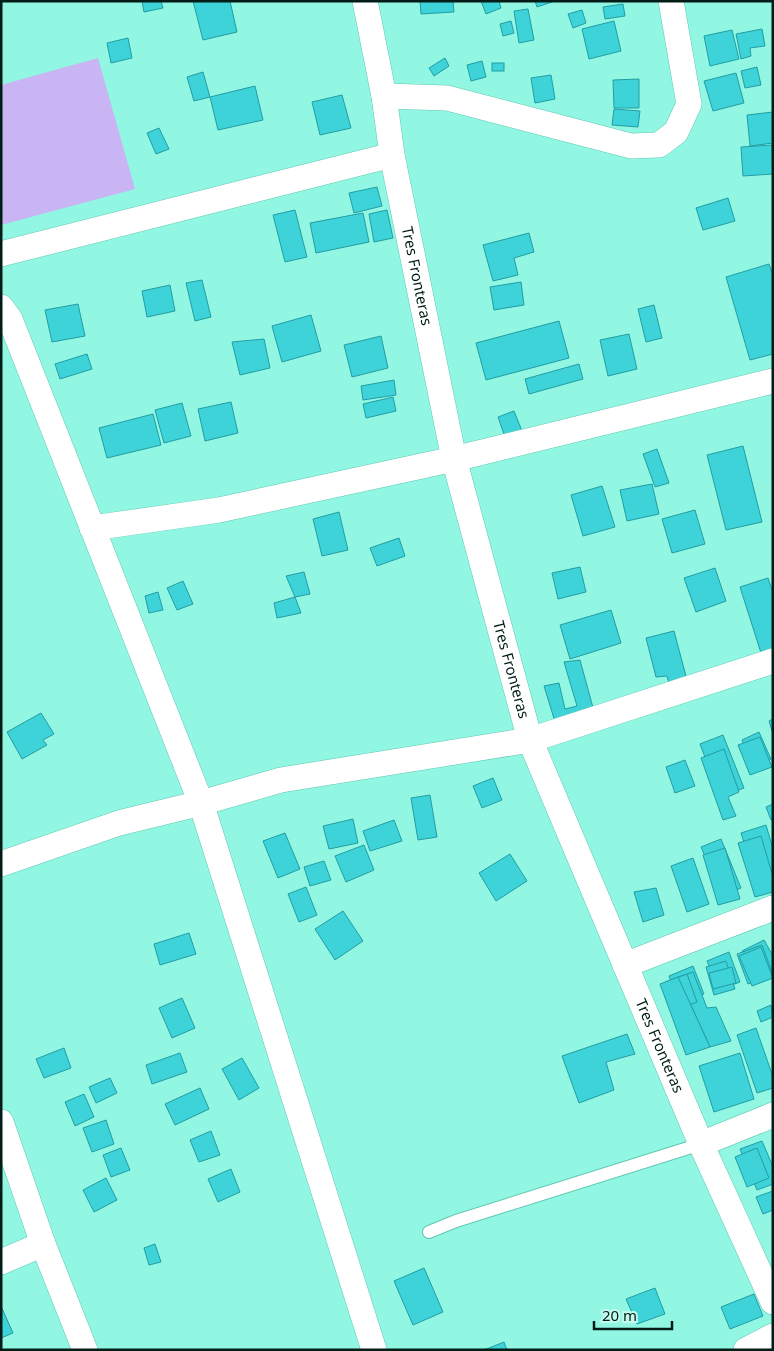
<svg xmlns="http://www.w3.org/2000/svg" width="774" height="1351" viewBox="0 0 774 1351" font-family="'Noto Sans',sans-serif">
<rect width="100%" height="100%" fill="#91f7e2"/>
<polygon fill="#c9b4f4" points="98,58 135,189 1,225 1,85"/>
<g fill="#3dd3d9" stroke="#239da2">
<polygon points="142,1 161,1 163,8 144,12"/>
<polygon points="193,1 230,1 237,32 203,40"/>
<polygon points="420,1 453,1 454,12 421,14"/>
<polygon points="481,1 499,1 501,8 486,14"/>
<polygon points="535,1 555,1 537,7"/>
<polygon points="623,4 625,16 605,19 603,7"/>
<polygon points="528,9 534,40 519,43 514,11"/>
<polygon points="582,10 586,23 573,28 568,14"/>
<polygon points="511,21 514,33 503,36 500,24"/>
<polygon points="614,21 621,51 589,59 582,29"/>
<polygon points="762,29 765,46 750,48 751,56 741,59 736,34"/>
<polygon points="732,30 739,59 710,66 704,36"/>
<polygon points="128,38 132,58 111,63 107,43"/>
<polygon points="445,58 449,66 434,76 429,68"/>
<polygon points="482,61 486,77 471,81 467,65"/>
<rect x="492" y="63" width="12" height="8"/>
<polygon points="757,67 761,85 745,88 741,71"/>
<polygon points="203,72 210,97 194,101 187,77"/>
<polygon points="736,73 744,103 713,111 704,81"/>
<polygon points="551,75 555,99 535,103 531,78"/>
<polygon points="639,79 639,108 614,108 613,80"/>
<polygon points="255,86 263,120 218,130 210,97"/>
<polygon points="342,95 351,128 320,135 312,102"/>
<polygon points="614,109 640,111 638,127 612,125"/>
<polygon points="773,112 773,143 750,146 747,115"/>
<polygon points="159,128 169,149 156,154 147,133"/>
<polygon points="772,145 773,174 743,176 741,147"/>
<polygon points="377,187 382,206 354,213 349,193"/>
<polygon points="728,198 735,221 703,230 696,208"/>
<polygon points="295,210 307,257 285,262 273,215"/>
<polygon points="387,210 393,238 374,242 369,214"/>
<polygon points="363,213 369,242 316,253 310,223"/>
<polygon points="529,233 534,252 514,258 518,275 493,281 483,245"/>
<polygon points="769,264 773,276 773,354 750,360 726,277"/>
<polygon points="202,280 211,317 195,321 186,283"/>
<polygon points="521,282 524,305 494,310 490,287"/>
<polygon points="170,285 175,311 147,317 142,291"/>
<polygon points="78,304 85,336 52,342 45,310"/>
<polygon points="654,305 662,338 646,342 638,309"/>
<polygon points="311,315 321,351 282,362 272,326"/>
<polygon points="559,321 569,358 486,380 476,343"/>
<polygon points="629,334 637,369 608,376 600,340"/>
<polygon points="381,336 388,368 352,377 344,345"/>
<polygon points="264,339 270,368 240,375 232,342"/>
<polygon points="87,354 92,369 60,379 55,364"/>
<polygon points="579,364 583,379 529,394 525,379"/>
<polygon points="394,380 396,395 363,400 361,386"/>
<polygon points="393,397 396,411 366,418 363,404"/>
<polygon points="231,402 238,433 205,441 198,409"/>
<polygon points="182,403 191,436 164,443 155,410"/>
<polygon points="514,411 522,431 505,437 498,417"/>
<polygon points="153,414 161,445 107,458 99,428"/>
<polygon points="743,446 762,522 726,530 707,455"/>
<polygon points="657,449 669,483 655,487 643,454"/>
<polygon points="652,484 659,514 627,521 620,490"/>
<polygon points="602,486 615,527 583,536 571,495"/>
<polygon points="695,510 705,544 672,553 662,519"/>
<polygon points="339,512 348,550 322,556 313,519"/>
<polygon points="399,538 405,556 377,566 370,548"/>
<polygon points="580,567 586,592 558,599 552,573"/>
<polygon points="715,568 726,601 696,612 684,578"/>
<polygon points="304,572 310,594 295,597 286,576"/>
<polygon points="768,578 773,593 773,653 762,656 740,587"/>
<polygon points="183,581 193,604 177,610 167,588"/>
<polygon points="158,592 163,610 149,613 145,596"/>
<polygon points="295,597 301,613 277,618 274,603"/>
<polygon points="611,610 621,643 570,659 560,625"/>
<polygon points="674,631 687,680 670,687 667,676 656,677 646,638"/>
<polygon points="580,660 595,715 556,725 544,686 559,683 565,709 577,706 564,662"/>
<polygon points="41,713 54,734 43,740 47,745 22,759 7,732"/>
<polygon points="773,719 773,734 769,721"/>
<polygon points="759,732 771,759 754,767 742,740"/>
<polygon points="723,735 744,788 720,797 700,744"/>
<polygon points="760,737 772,767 750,775 738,745"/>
<polygon points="724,749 739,792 728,797 736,816 723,820 701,758"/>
<polygon points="685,760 695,786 675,793 666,767"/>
<polygon points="493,778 502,800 482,808 473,786"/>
<polygon points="430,795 437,837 418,840 411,798"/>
<polygon points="773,804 773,819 771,820 766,807"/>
<polygon points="353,819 358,843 329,849 323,826"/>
<polygon points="394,820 402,841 370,851 363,831"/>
<polygon points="766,825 773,849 773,870 754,875 741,833"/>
<polygon points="285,833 300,869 278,878 263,841"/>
<polygon points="761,836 773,877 773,892 755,897 738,843"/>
<polygon points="721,839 741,888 722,896 701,847"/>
<polygon points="364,845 374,870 346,882 335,856"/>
<polygon points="725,848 740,899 718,905 703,855"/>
<polygon points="510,854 527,881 496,901 479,873"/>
<polygon points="693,858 709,904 687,912 671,866"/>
<polygon points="324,861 331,880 310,886 304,867"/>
<polygon points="306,887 317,915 299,922 288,894"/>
<polygon points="656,888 664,915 643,922 634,892"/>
<polygon points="343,911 363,941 335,960 315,929"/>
<polygon points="189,933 196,954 160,965 154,944"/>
<polygon points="764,940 773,956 773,975 759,982 742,951"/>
<polygon points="762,945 773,975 748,984 737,954"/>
<polygon points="761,947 773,978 752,986 739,956"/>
<polygon points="729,952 740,982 719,990 707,961"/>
<polygon points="726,961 735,989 714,995 706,967"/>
<polygon points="693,966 704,994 680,1004 669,976"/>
<polygon points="732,967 736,983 713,989 709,973"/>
<polygon points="693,972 707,1008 716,1007 731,1041 710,1047 678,977"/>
<polygon points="687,974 697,1002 675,1010 665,982"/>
<polygon points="678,977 710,1047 686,1055 660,984"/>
<polygon points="182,998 195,1028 172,1038 159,1008"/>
<polygon points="771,1005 773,1017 761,1022 757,1011"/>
<polygon points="756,1028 773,1077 773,1088 757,1093 737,1035"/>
<polygon points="627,1034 635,1054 606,1062 614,1090 579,1103 562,1056"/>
<polygon points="64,1048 71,1068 44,1078 36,1059"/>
<polygon points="180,1053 187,1072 152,1084 146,1065"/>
<polygon points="740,1053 754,1099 714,1112 699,1066"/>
<polygon points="242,1058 259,1088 239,1100 222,1069"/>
<polygon points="110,1078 117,1093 96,1103 89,1087"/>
<polygon points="200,1088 209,1109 175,1125 165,1104"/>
<polygon points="84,1094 94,1117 75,1126 65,1102"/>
<polygon points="106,1120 114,1144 92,1152 83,1128"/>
<polygon points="211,1131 220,1155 199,1162 190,1140"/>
<polygon points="762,1141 773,1167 773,1184 757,1190 740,1149"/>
<polygon points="121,1148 130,1170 111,1177 103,1155"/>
<polygon points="757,1148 769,1178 747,1187 735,1157"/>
<polygon points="231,1169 240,1192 218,1202 208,1179"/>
<polygon points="106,1178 117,1200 94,1212 83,1190"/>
<polygon points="773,1191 773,1210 763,1214 756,1197"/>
<polygon points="155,1244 161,1262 149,1265 144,1248"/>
<polygon points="424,1268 443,1312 413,1325 394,1281"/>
<polygon points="655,1288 665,1314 637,1324 626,1299"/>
<polygon points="754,1294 763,1316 730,1329 721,1307"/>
<polygon points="1,1306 13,1333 1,1338"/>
<polygon points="504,1342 507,1350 484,1350"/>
</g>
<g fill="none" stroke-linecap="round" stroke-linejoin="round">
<defs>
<polyline id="lane" points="429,1232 456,1221 701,1144"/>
<g id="street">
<path id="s1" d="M 365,1 L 384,96 L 392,155 L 454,459 L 530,740 L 701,1144 L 773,1302"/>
<polyline points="384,96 447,98 631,146 659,145 676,132 689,104 671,1"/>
<polyline points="1,254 392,155"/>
<polyline points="1,307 10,319 201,803 374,1350"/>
<polyline points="92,528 219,510 454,459 773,381"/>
<polyline points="1,864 119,823 201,803 281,780 530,740 773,661"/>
<polyline points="625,965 773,908"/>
<polyline points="1,1122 43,1244 85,1350"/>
<polyline points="701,1144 773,1115"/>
<polyline points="1,1262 43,1244"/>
<polyline points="746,1350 773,1336"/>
</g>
</defs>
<use href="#lane" stroke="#60c7b3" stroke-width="14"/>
<use href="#street" stroke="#60c7b3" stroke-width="26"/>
<use href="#lane" stroke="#fff" stroke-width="12"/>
<use href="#street" stroke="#fff" stroke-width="25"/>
</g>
<g text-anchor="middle" stroke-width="5" stroke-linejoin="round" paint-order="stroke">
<g font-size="15" fill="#001d17" stroke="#c3fcef">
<text dy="5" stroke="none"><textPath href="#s1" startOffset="280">Tres Fronteras</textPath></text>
<text dy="5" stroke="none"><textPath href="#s1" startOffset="685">Tres Fronteras</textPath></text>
<text dy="5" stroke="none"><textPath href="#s1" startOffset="1090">Tres Fronteras</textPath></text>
</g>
</g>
<rect width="774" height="1351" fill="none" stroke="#001d17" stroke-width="5"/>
<path d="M594 1321v8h78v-8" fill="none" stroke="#001d17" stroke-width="2.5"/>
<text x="602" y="1321" font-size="15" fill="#001d17" stroke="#c3fcef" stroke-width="4" paint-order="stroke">20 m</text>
</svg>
